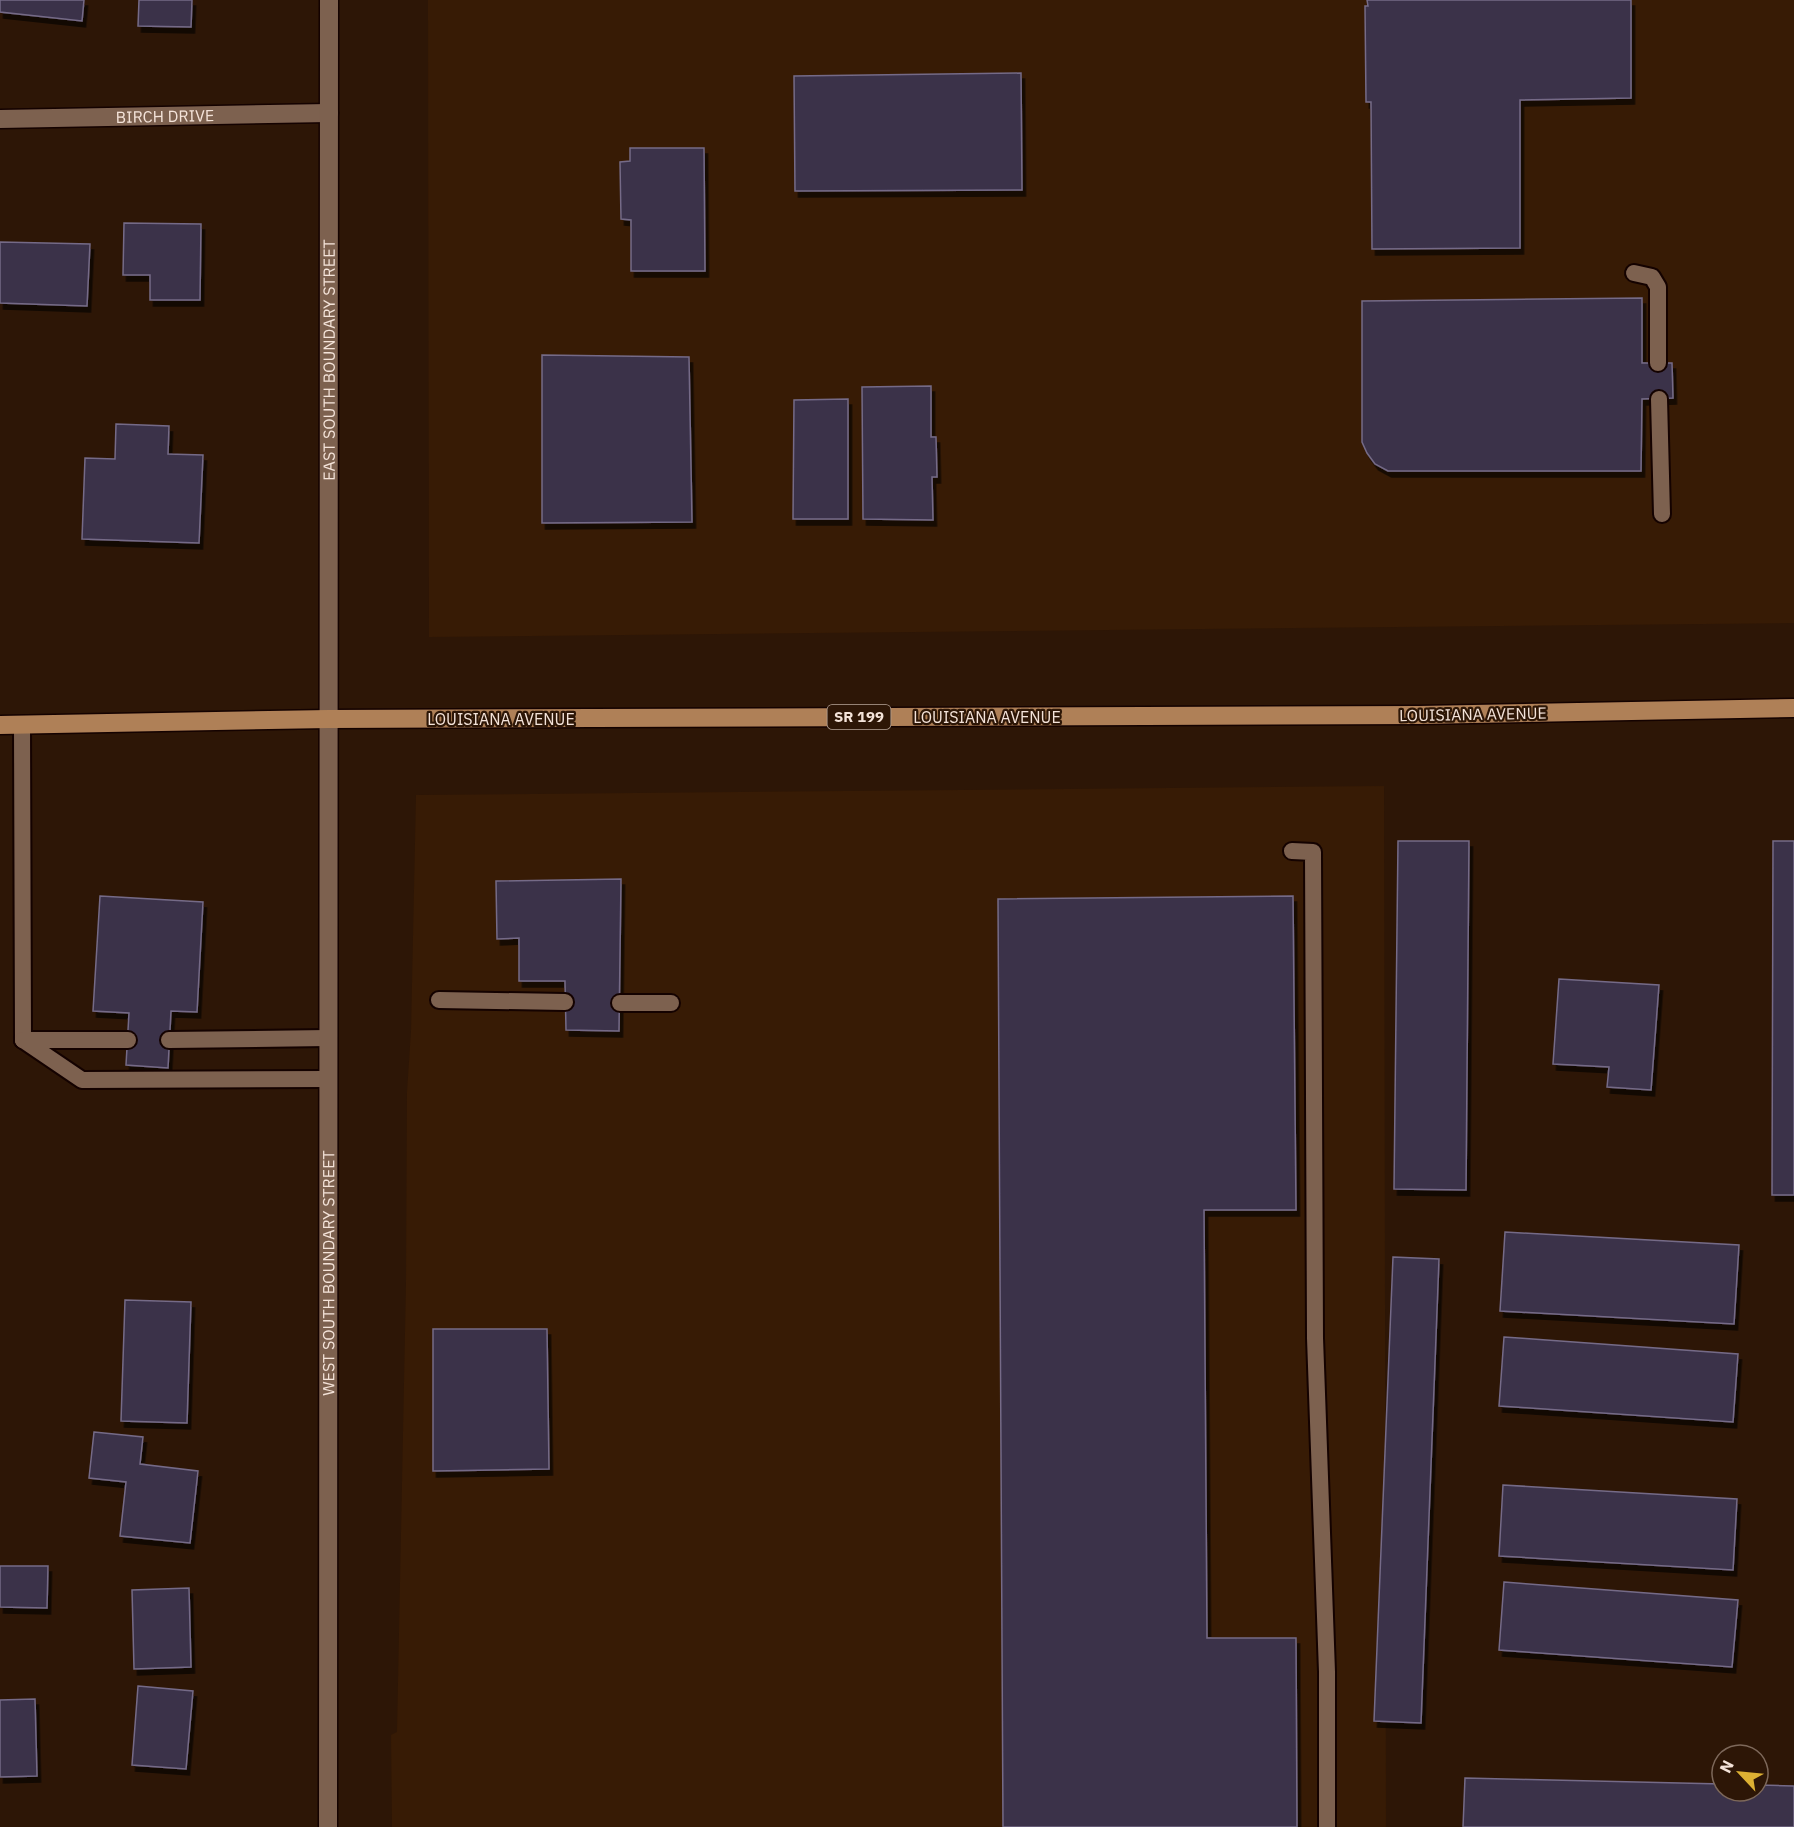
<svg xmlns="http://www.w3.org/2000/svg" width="1794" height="1827" viewBox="0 0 1794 1827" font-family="'IBM Plex Sans',sans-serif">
<defs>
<filter id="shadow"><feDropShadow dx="3.5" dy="6" stdDeviation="0" flood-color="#0009"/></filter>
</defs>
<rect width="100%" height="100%" fill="#2d1606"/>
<g fill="#371b05">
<polygon points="428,0 1794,0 1794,623 429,637"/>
<polygon points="1384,786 1386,1827 392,1827 391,1735 397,1732 406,1283 407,1092 411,1031 416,795"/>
</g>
<g fill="#3a314a" stroke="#756b87" stroke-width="1.5" filter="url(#shadow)">
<polygon points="0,0 84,0 82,21 0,12"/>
<polygon points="139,0 192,0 191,27 138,26"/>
<polygon points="1367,0 1631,0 1631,98 1520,100 1520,248 1372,249 1371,102 1366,102 1365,6 1368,6"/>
<polygon points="1021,73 1022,190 795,191 794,76"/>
<polygon points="630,148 704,148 705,271 631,271 631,220 621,219 620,162 630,161"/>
<polygon points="124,223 201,224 200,300 150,300 150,275 123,275"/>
<polygon points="0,242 90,244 87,306 0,303"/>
<polygon points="1642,298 1642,363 1672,363 1673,398 1642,399 1641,471 1388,471 1375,464 1367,453 1362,442 1362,301"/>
<polygon points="542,355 689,357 692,522 542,523"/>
<polygon points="931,386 931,437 936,437 937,477 932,477 933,520 863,519 862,387"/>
<polygon points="848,399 848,519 793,519 794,400"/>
<polygon points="116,424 169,426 168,454 203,455 199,543 82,539 85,458 115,459"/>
<polygon points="1398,841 1469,841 1466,1190 1394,1189"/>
<polygon points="1773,841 1794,841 1794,1195 1772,1195"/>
<polygon points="621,879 619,1031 566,1030 565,981 519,981 519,938 497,939 496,881"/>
<polygon points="100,896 203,902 197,1012 171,1011 168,1068 126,1065 129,1013 93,1011"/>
<polygon points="1293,896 1296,1210 1204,1210 1207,1638 1296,1638 1297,1827 1003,1827 998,899"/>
<polygon points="1559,979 1659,985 1651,1090 1607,1087 1609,1067 1553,1064"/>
<polygon points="1505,1232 1739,1245 1734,1324 1500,1311"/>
<polygon points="1393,1257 1439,1259 1421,1723 1374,1721"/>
<polygon points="125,1300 191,1302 187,1423 121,1421"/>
<polygon points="433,1329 547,1329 549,1469 433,1471"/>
<polygon points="1504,1337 1738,1354 1733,1422 1499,1406"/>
<polygon points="94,1432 143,1437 140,1464 198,1471 190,1543 120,1536 126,1482 89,1478"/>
<polygon points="1503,1485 1737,1499 1733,1570 1499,1556"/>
<polygon points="0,1566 48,1566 47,1608 0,1607"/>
<polygon points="1504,1582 1738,1600 1732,1667 1499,1650"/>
<polygon points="189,1588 191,1667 134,1669 132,1590"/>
<polygon points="138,1686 193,1691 186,1769 132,1765"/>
<polygon points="35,1699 37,1776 0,1777 0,1700"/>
<polygon points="1465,1778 1722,1784 1722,1791 1758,1791 1758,1785 1794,1786 1794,1827 1463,1827"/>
</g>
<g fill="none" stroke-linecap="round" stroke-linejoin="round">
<defs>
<g id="lane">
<polyline points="1634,273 1652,277 1658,287 1658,363"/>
<polyline points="1659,399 1662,514"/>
<polyline points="22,725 23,1040"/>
<polyline points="1292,851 1313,852 1315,1338 1327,1672 1327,1827"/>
<polyline points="439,1000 565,1002"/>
<polyline points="620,1003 671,1003"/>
<polyline points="23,1040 82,1080 327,1079"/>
<polyline points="23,1040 128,1040"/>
<polyline points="169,1040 328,1038"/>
</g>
<g id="street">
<path id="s1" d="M 0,119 L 329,113"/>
</g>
<g id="secondary">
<path id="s2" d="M 328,1827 L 329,0"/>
</g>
<polyline id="primary" points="0,725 329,719 1419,715 1794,708"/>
</defs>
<use href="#lane" stroke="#140200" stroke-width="20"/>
<use href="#street" stroke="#140200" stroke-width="21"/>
<use href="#secondary" stroke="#140200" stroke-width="21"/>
<use href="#primary" stroke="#140200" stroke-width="21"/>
<use href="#lane" stroke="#7d614f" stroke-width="16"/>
<use href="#street" stroke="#7d614f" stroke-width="18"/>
<use href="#secondary" stroke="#7d614f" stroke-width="18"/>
<use href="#primary" stroke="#af8057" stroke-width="18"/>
</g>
<g text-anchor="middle" stroke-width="4.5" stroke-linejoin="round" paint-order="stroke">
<rect fill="#2d1606" stroke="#b8a69a" stroke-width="1.5" x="827.5" y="705" width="63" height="24" rx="4.5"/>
<g font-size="15" font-weight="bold" fill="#f4e3d9">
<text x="859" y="722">SR 199</text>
</g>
<g font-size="16" fill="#f4e3d9" stroke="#2d1606">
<text dy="6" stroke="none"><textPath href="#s1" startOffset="165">BIRCH DRIVE</textPath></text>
<text dy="6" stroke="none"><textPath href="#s2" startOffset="1467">EAST SOUTH BOUNDARY STREET</textPath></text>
<text transform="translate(1473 714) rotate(-1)" y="6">LOUISIANA AVENUE</text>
<text x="987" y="723">LOUISIANA AVENUE</text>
<text x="501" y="725">LOUISIANA AVENUE</text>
<text dy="6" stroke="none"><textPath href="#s2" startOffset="554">WEST SOUTH BOUNDARY STREET</textPath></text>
</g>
</g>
<g transform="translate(1740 1773) rotate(296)"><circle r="28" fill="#2d1606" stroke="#7d685a" stroke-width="1.5"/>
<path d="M0-4.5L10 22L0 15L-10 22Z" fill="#ddb133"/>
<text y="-9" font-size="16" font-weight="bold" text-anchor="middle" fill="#f4e3d9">N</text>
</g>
</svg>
